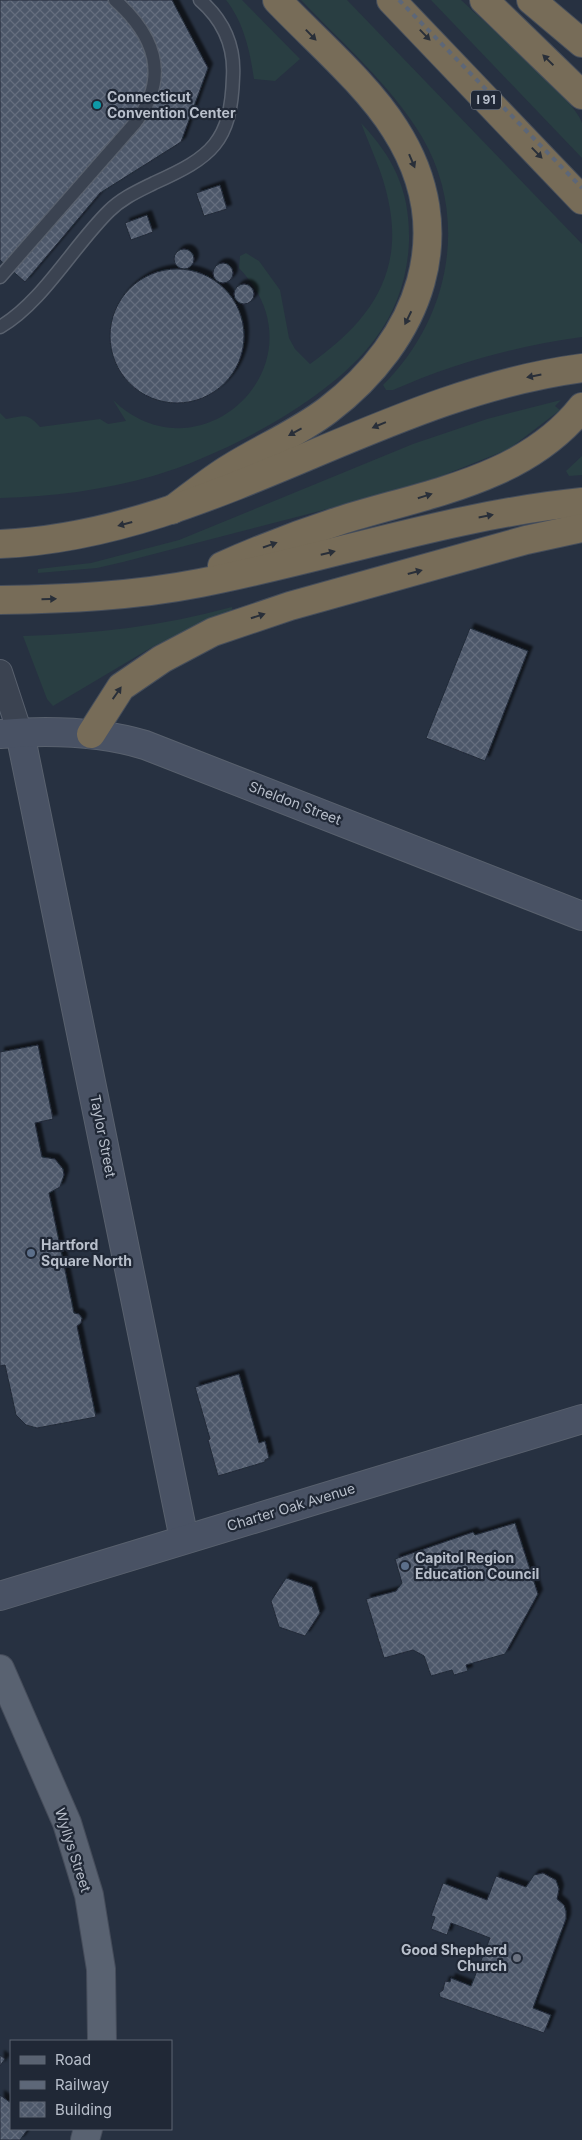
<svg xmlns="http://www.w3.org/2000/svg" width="582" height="2140" viewBox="0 0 582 2140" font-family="Inter,sans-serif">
<defs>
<pattern id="building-cross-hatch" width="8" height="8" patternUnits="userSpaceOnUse" patternTransform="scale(1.25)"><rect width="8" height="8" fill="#4d586a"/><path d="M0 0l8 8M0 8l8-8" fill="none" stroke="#656e7e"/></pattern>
<filter id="shadow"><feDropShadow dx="4.5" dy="-4.5" stdDeviation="1" flood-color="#0009"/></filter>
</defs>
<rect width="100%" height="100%" fill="#273141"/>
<g fill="#293e42">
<path d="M 226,0 L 242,0 L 300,59 L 275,81 L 254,79 C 250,51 244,23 226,0 Z"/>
<path d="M 301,0 L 347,0 L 582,244 L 582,337 C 516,346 454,363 393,390 L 386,390 L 383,385 C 449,320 470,219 422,137 C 391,85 342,43 301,0 Z"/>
<path d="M 431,0 L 461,0 C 482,20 577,101 582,123 C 582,134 582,147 582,158 Z"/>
<path d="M 361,123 C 394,158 410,191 409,241 C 408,276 396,312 375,339 C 330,400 224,455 153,476 C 103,490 52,497 0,498 L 0,413 L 6,419 C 24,416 27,412 40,427 L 100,419 L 108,424 L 126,421 L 113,400 C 200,484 329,362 239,268 L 240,256 L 246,253 L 259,261 L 280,290 L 289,338 L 295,349 L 310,364 C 369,322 405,274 388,199 C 383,173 370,147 361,123 Z"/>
<polygon points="561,400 555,406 560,410 509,449 439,477 320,511 123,562 97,568 38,573 38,569 91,563 179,540 413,444 487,419"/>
<polygon points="582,456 582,475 569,476 566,471"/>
<path d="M 232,607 L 232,611 L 154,646 L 53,706 L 47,699 L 23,636 C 93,634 164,626 232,607 Z"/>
</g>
<g fill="url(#building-cross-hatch)" stroke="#222a38" filter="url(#shadow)">
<polygon points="0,0 172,0 208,68 181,142 100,193 25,282 0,260"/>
<polygon points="220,185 227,209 204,216 196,193"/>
<polygon points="147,215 153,232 131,240 125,223"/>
<circle cx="184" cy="259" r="10"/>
<circle cx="223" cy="273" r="10"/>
<circle cx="177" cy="336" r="67"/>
<circle cx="244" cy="294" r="10"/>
<polygon points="470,628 528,651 485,761 426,738"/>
<polygon points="38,1045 53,1119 35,1123 42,1157 55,1159 63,1169 64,1175 60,1187 49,1193 74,1313 79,1314 82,1318 81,1323 77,1326 96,1417 37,1428 26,1425 16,1415 5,1365 0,1366 0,1052"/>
<polygon points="239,1374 259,1443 265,1441 269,1458 265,1460 265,1462 218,1476 208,1440 210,1439 195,1387"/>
<polygon points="515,1523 538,1594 505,1654 466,1665 468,1671 454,1675 452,1670 431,1676 424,1656 413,1650 384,1658 366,1599 396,1591 402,1583 395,1559 473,1532 475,1535"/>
<polygon points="286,1578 312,1587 320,1613 305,1636 279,1627 271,1601"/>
<polygon points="543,1873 556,1880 559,1889 557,1899 564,1905 566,1911 566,1919 533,2008 551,2015 544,2033 440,1997 439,1993 443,1990 445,1981 450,1982 451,1978 471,1986 490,1938 451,1923 447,1935 431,1929 435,1917 431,1916 443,1883 487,1900 496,1876 526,1887 534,1875"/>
<polygon points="0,2055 5,2059 0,2066"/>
<polygon points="0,2095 11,2103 11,2129 28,2129 20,2140 0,2140"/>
</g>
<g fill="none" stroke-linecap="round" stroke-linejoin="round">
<defs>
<g id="lane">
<path d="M 0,277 L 135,123 C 170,77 155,36 115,0"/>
<path d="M 0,327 C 42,303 74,245 109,211 C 122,198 138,191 154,183 C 212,157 231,142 233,77 C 235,45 223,20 200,0"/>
</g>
<polyline id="street" points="0,672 20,733"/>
<g id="secondary">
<polyline points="20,733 184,1539"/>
<path d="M 0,734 C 49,730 98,731 145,745 L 582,916"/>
<polyline points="0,1596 582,1419"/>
</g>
<g id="primary">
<polyline points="0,1669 67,1823 89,1895 101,1969 102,2041"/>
<polyline points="85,2140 88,2129"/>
</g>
<g id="highway">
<polyline points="391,0 582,200"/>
<polyline points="484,0 582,95"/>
<polyline points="531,0 582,43"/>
<path d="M 172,510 C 191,496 210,480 230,468 C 262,448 298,433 328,410 C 420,340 461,232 395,129 C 367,84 314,39 277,0"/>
<path d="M 0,544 C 207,535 378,395 582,368"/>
<path d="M 222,566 C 260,549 299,534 339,521 C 423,494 524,481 582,407"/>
<path d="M 0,600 C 67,599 134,596 200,583 C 328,558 452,515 582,502"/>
<polyline points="91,734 121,687 162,659 213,632 290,606 526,540 582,528"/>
</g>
</defs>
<use href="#lane" stroke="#59616e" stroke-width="15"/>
<use href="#street" stroke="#59616e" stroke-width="26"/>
<use href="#secondary" stroke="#59616e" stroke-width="30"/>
<use href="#primary" stroke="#454c5a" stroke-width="30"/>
<use href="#highway" stroke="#464e5b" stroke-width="30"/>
<use href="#lane" stroke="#3b4351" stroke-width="12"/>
<use href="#street" stroke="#3b4351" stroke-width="24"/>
<use href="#secondary" stroke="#495264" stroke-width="28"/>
<use href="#primary" stroke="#596271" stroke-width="28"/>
<use href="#highway" stroke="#776c58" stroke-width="28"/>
<polyline stroke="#5d6778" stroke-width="4" stroke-dasharray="5 5" stroke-linecap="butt" points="399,0 582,188"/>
</g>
<defs><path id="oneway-solid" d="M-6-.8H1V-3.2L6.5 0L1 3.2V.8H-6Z" transform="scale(1.25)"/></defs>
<g fill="#292f39">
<use href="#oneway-solid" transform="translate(311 35) rotate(46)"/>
<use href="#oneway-solid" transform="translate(425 35) rotate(46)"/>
<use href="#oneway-solid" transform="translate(548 60) rotate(-136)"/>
<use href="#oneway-solid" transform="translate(537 153) rotate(46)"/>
<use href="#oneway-solid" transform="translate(412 161) rotate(67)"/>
<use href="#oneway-solid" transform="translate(408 318) rotate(116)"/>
<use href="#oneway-solid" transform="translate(534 376) rotate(169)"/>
<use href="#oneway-solid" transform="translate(379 425) rotate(157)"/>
<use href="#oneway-solid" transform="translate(295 432) rotate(151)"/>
<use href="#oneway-solid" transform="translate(425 496) rotate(-17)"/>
<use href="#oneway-solid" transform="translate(486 516) rotate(-11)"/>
<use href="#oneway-solid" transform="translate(125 524) rotate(165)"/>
<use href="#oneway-solid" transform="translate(270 545) rotate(-19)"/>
<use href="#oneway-solid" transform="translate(328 553) rotate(-14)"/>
<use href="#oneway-solid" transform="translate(415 572) rotate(-15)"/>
<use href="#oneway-solid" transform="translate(49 599) rotate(-2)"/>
<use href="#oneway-solid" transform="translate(258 616) rotate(-18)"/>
<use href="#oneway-solid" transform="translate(117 693) rotate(-55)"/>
</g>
<circle fill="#0f9aa8" stroke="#202836" stroke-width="2" cx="97" cy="105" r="5"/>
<g fill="#5c6f8a" stroke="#202836" stroke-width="2">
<circle cx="31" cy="1253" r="5"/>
<circle cx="405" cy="1566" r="5"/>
</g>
<circle fill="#6b7280" stroke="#202836" stroke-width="2" cx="517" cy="1958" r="5"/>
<g text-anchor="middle" stroke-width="4.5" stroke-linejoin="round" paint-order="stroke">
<rect fill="#202836" stroke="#8a929e" stroke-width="1" x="471" y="90.5" width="30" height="19" rx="4"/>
<g font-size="12" font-weight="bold" fill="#b8bfcb">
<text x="486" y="104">I 91</text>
</g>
<g font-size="14" font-weight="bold" fill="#b8bfcb" stroke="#202836" text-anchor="start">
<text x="107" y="102">Connecticut<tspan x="107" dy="16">Convention Center</tspan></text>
<text x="41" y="1250">Hartford<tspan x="41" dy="16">Square North</tspan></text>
<text x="415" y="1563">Capitol Region<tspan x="415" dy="16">Education Council</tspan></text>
<text x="507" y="1955" text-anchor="end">Good Shepherd<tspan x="507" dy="16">Church</tspan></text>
</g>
<g font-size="14" fill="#b8bfcb" stroke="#202836">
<text transform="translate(295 803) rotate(21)" y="5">Sheldon Street</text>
<text transform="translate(103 1136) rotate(79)" y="5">Taylor Street</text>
<text transform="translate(291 1507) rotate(-17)" y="5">Charter Oak Avenue</text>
<text transform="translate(73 1850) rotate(72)" y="5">Wyllys Street</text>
</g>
</g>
<rect x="10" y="2040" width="162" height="90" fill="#202836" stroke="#5d6472"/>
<rect x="20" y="2056" width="25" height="8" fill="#596271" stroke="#5d6472"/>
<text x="55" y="2065" font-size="15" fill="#b8bfcb">Road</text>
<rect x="20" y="2081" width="25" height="8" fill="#5d6778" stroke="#5d6472"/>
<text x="55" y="2090" font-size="15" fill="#b8bfcb">Railway</text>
<rect x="20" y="2102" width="25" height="15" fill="url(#building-cross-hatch)" stroke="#5d6472"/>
<text x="55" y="2115" font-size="15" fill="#b8bfcb">Building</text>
</svg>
